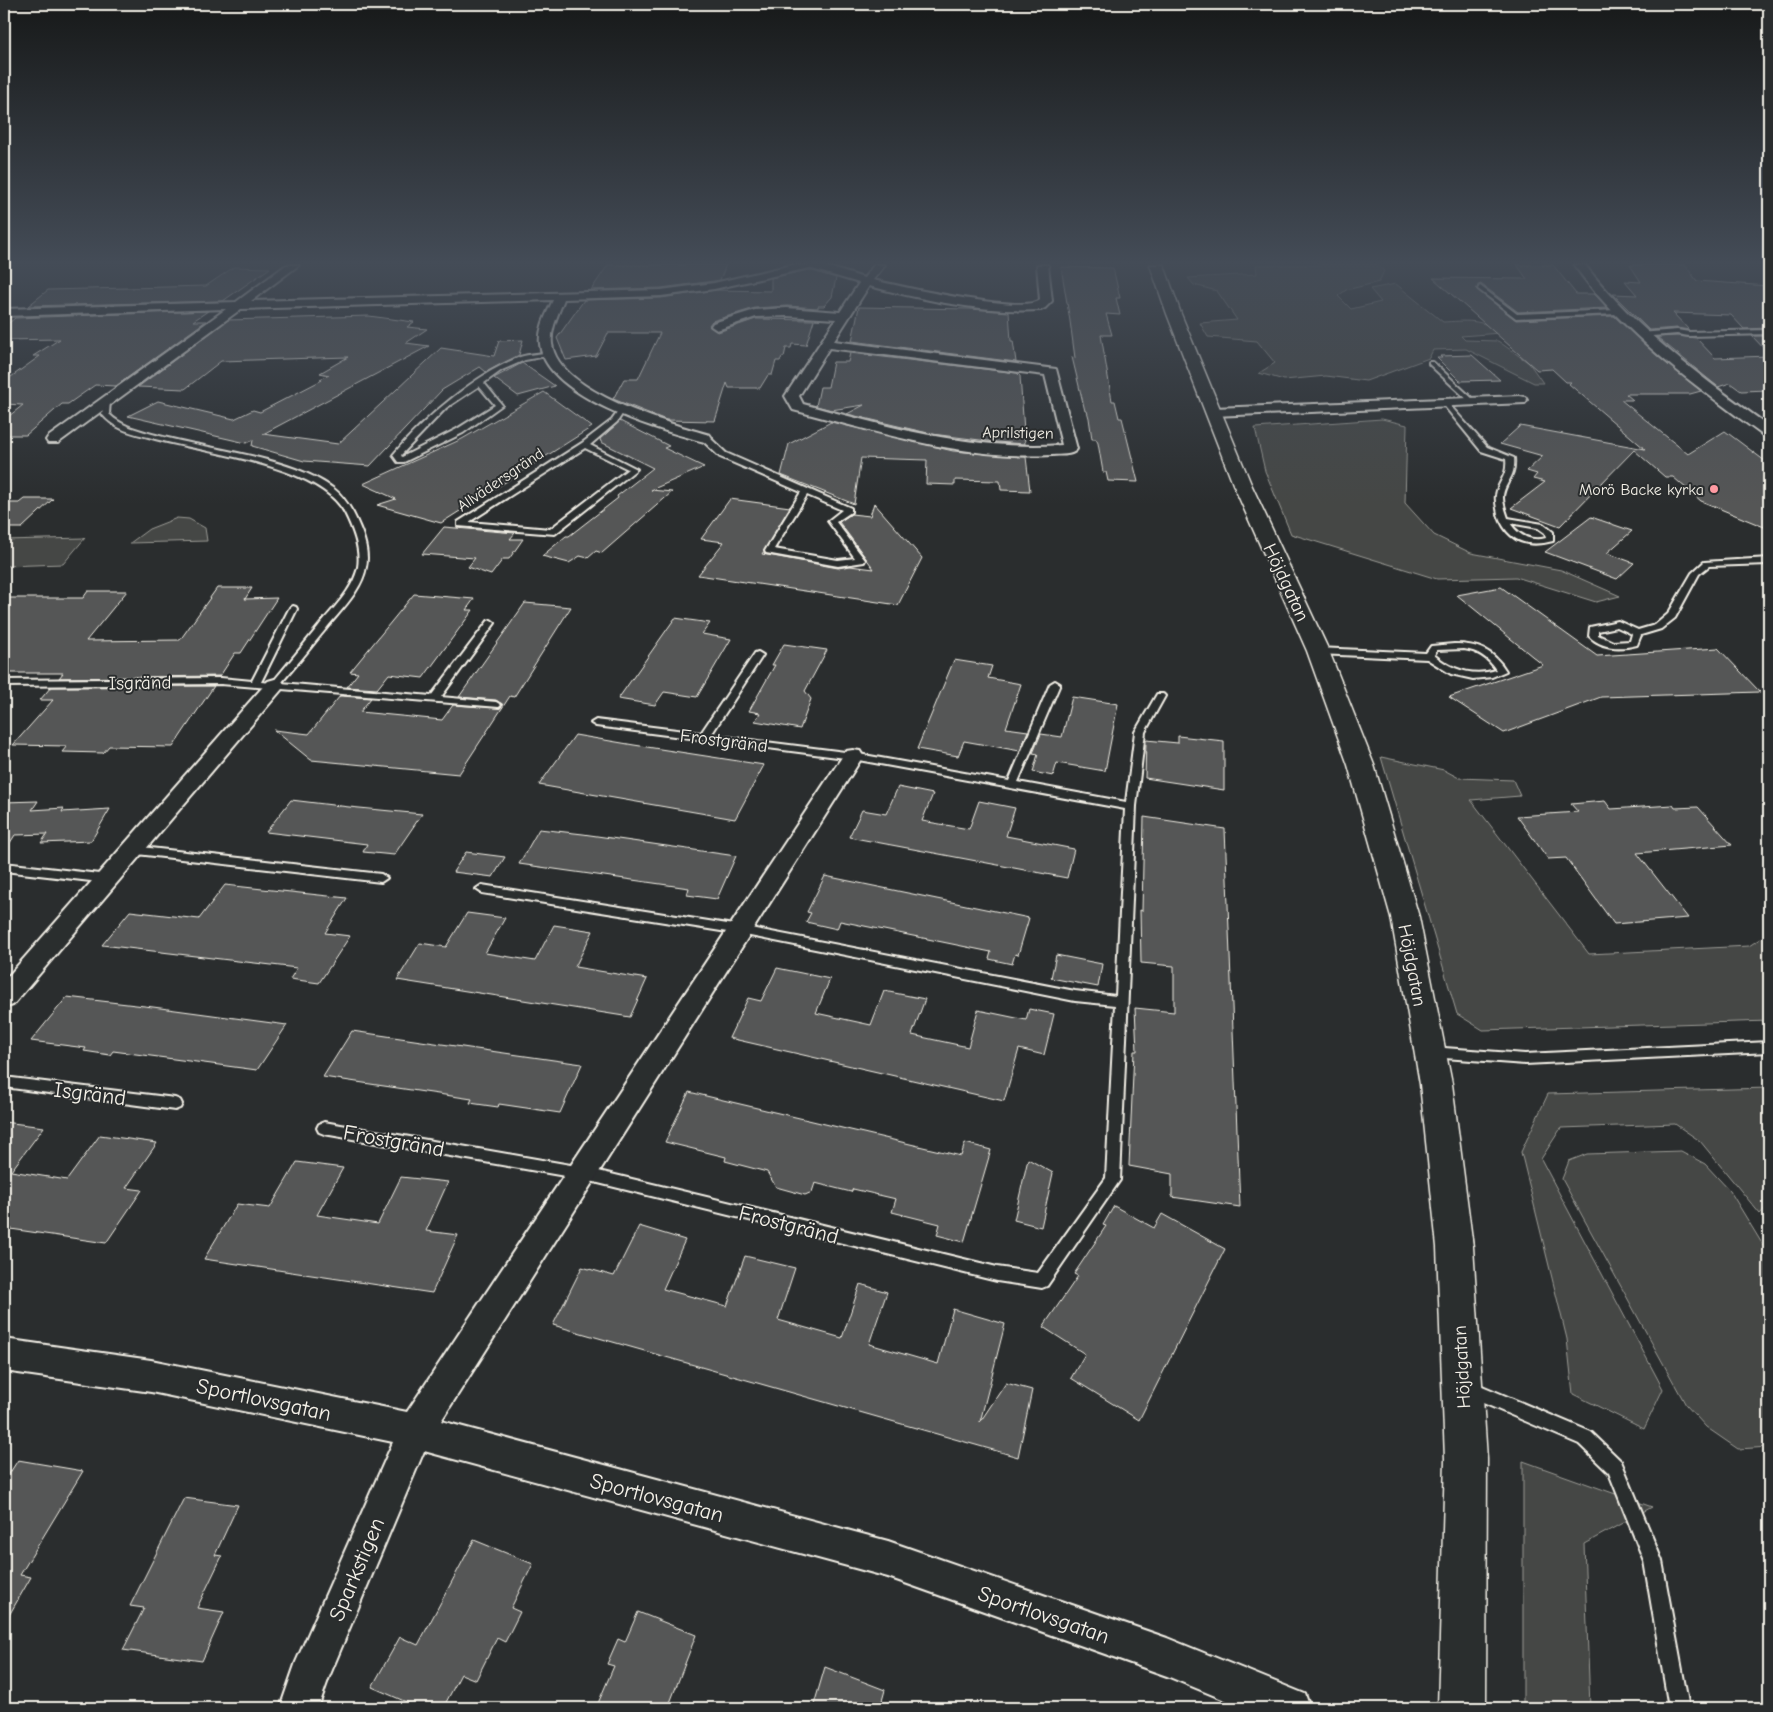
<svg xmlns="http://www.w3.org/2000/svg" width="1773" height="1712" viewBox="0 0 1773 1712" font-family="'Comic Neue',sans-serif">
<rect width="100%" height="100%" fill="#2a2d2e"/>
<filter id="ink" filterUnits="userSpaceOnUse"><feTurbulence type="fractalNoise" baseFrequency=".02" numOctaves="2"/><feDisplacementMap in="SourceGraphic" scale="10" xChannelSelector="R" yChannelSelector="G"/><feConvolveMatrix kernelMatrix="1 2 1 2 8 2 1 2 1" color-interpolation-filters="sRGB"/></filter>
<g filter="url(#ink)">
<g fill="#444645" stroke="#9c9c96">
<path d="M 1256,265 L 1377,265 L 1384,271 L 1379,282 L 1346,290 L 1338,296 L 1351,309 L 1381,302 L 1370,289 L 1396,284 L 1443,322 C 1464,321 1483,318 1500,333 L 1461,336 L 1465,340 L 1498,341 L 1529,363 L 1543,383 L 1534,383 L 1466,349 L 1433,350 L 1429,358 L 1366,381 L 1326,376 L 1284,380 L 1259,373 L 1275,363 L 1257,341 L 1208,337 L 1200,323 L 1237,320 L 1217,291 L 1194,285 L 1188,278 L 1257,274 Z"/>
<polygon points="1382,419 1407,425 1405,503 1434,535 1471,553 1561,570 1620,596 1596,602 1516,577 1437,579 1291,534 1265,471 1255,428"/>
<polygon points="177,518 189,519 205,528 207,541 130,543 149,529"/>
<polygon points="85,538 63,564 4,566 4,540"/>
<polygon points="1381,757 1444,770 1459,778 1513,780 1520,796 1471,800 1589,954 1749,946 1769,933 1769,1021 1483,1030 1457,1014"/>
<polygon points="1769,1088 1769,1204 1760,1214 1700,1141 1675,1124 1561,1128 1541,1159 1663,1389 1644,1429 1573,1394 1567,1339 1521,1152 1548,1094"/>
<polygon points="1681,1151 1705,1164 1730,1191 1769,1255 1769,1447 1738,1449 1706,1427 1686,1405 1562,1179 1569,1161 1587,1154"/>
<polygon points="1523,1461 1652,1507 1584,1544 1590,1708 1523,1708"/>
</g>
<g fill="#555756" stroke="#f4f1e8">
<polygon points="608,265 726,265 720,280 714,281 661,288 591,290"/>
<polygon points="1517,265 1553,265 1576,294 1594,294 1608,308 1518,312 1481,284 1478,285 1477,290 1516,320 1614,316 1661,359 1701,391 1690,394 1626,394 1633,400 1621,400 1688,454 1725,431 1769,464 1769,529 1701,501 1673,477 1665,477 1634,450 1560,526 1511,508 1545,482 1533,479 1537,474 1527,471 1543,456 1500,444 1520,426 1645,449 1569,384 1571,382 1566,382 1552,369 1537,370 1433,278 1527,279"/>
<polygon points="1630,265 1685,265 1697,281 1769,286 1769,328 1744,329 1731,315 1673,313 1689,330 1677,328 1649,330 1613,294 1637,295 1625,281 1641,282"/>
<polygon points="234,267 270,268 223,301 28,306 48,290 206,286"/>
<polygon points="1061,267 1113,268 1120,298 1116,298 1120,315 1106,314 1112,335 1101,335 1112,401 1115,401 1119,418 1122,418 1138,482 1108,481 1106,472 1103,472 1098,443 1096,439 1092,439 1089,418 1087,411 1085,411 1072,357 1075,358 1070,321"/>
<polygon points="809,270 836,278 832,297 824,306 818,306 818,308 787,306 755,308 712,321 709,325 718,332 756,319 814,320 806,345 792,344 791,348 786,348 784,357 782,357 780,361 776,361 772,375 768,375 760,388 729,388 727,383 715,421 666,420 613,399 624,379 638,379 660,333 608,333 596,356 566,360 557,338 584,300 661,298 716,290 771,291 771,278"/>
<polygon points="859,307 970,309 1009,312 1011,341 1013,341 1016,362 852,341"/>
<polygon points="208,311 193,321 206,321 116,386 95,385 68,404 62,404 26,435 4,435 4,420 23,405 4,404 4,382 40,356 33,356 60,339 4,340 4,327 15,318"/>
<polygon points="369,316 414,322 407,327 427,329 406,343 429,346 263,434 338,444 441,348 494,356 499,341 523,340 519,355 486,372 480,367 442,390 370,466 304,461 252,446 253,440 246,443 128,416 158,401 234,419 253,410 260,412 322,380 320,379 329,375 320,373 348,357 221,361 185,389 138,387 228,320"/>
<polygon points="1677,336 1696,338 1715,358 1769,356 1769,390 1741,391 1730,383 1718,387 1657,337"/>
<polygon points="1752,336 1769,336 1769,354"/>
<polygon points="850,353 1017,373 1020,376 1025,444 996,442 932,434 847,414 864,405 831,410 816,406 820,387 828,387 833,362 848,362"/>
<polygon points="1472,355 1500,380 1460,381 1437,358 1442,358 1440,356"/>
<polygon points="522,363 555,386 518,396 494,378"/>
<polygon points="544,392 592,427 441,523 377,505 396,499 363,484 462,439"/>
<polygon points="620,421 669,446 664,448 704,467 651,490 672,492 602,553 596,551 588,558 580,556 569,563 542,556 566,536 569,536 618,498 617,496 653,468 601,442 600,439"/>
<polygon points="831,422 953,451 1026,457 1030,491 1001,490 1000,481 955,480 955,485 926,484 927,460 861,458 854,504 781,475 789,444"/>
<polygon points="24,499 53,499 22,528 4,528 4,509 10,503 19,503"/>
<polygon points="730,499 790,507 762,554 838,568 850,566 874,569 839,522 851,514 870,516 874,503 922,558 898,605 698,575 724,542 701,539"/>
<polygon points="1591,517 1632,531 1607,553 1634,563 1617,579 1545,552"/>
<polygon points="444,527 515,533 510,539 523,539 509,559 503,559 491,575 468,567 475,558 422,554"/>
<polygon points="1501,587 1597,656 1718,648 1760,692 1601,697 1504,733 1449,697 1543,665 1457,595"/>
<polygon points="217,588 252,588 245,599 277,598 241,653 235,653 220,676 59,678 63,673 4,673 4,598 83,598 88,591 127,591 86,641 180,640"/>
<polygon points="414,594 474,599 466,610 473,610 423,678 389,674 377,689 347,687 358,673 350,672"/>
<polygon points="525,603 571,607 514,697 510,696 459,774 311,760 274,730 309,734 340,696 371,698 360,712 442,720 453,705 500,708 503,705 496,700 459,697"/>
<polygon points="675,618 710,623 702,634 731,639 697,697 664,692 655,705 618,699"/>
<polygon points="784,644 827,650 805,691 811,699 800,729 755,721 760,713 749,711 775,665 772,665"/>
<polygon points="954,660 992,666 988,678 1021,684 1006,728 1028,731 1020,751 964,741 958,756 917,749"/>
<polygon points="214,686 173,747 109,746 103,753 62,752 67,746 13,745 53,700 40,700 51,687"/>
<polygon points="1072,697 1118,704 1105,771 1057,763 1053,776 1033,772 1038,754 1033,753 1041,734 1062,737"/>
<polygon points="575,735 634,745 764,765 735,819 539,785"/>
<polygon points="1178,736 1224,741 1224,790 1145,778 1146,740 1178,743"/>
<polygon points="898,787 933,794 922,821 969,829 979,801 1015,808 1006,836 1074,849 1067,878 849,837 862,810 886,814"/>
<polygon points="291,800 349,807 422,814 394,855 363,852 367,844 266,832"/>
<polygon points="38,801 32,810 64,808 62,812 110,809 91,841 41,843 47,834 15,835 4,852 4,802"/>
<polygon points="1605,801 1611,809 1673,805 1675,808 1698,807 1732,845 1637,853 1688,918 1614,924 1566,858 1548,859 1517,816 1578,812 1571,804"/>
<polygon points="1144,817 1225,829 1240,1207 1172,1197 1172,1174 1129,1166 1134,1051 1137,1051 1135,1008 1174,1012 1174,966 1141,963 1140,910 1142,911"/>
<polygon points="539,829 583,834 736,856 717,899 687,895 689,888 519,864"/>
<polygon points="466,852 505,857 493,877 453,872"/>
<polygon points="825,876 1029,918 1018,955 1015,954 1012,964 989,959 991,952 840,921 837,929 806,922 811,913 807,912"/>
<polygon points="225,885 347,898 325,933 350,936 319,983 290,979 297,968 102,945 130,911 199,919"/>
<polygon points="467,913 505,918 485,953 535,961 554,925 593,931 575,967 647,979 630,1017 397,980 420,943 446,947"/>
<polygon points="1056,955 1102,964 1098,987 1051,978"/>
<polygon points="777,968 830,979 816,1013 871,1025 884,991 925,999 912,1035 968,1047 978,1010 1026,1020 1029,1009 1054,1014 1044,1055 1019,1049 1004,1101 729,1038 748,998 761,1001"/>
<polygon points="67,997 153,1007 287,1025 257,1070 113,1051 110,1055 84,1051 86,1048 31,1041"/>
<polygon points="352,1031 490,1051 582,1064 560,1113 499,1104 498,1107 470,1103 472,1099 323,1077"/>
<polygon points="689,1092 961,1156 965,1143 991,1150 964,1242 937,1235 940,1224 892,1212 896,1199 853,1189 851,1192 815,1183 812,1192 805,1195 776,1187 767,1172 725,1161 726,1157 665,1142"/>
<polygon points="4,1122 44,1127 11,1171 67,1180 100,1135 157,1143 126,1188 142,1190 106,1243 4,1228"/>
<polygon points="1028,1159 1053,1173 1041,1227 1014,1220"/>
<polygon points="297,1162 343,1168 317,1215 378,1224 401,1177 448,1182 426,1231 458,1235 432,1293 204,1259 237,1204 270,1208"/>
<polygon points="1114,1206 1154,1228 1162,1214 1225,1249 1139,1420 1071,1378 1085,1354 1043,1327 1078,1276 1074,1274 1106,1226 1103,1225"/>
<polygon points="639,1226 685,1240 663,1289 727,1306 745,1256 795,1268 778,1320 842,1338 860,1284 887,1292 869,1344 938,1364 953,1309 1005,1324 980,1422 1006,1383 1032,1390 1018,1457 553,1325 582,1267 614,1276"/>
<polygon points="18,1460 83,1471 20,1575 31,1577 4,1624 4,1482"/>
<polygon points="184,1498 238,1505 215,1555 222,1556 197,1608 224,1612 202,1661 123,1650 144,1608 130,1606"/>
<polygon points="474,1540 533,1564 511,1608 520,1612 505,1642 497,1638 476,1680 461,1674 443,1708 420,1708 372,1687 400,1637 418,1645"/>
<polygon points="638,1612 696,1635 668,1708 596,1708 614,1666 607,1664 618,1639 625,1642"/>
<polygon points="825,1667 885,1690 880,1708 813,1708"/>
</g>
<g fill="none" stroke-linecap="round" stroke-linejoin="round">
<defs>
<g id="service">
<polygon points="1480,286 1517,314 1617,310 1620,312 1617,314 1516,318 1478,289"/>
<polygon points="1677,330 1689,332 1769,330 1769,334 1689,336 1677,334 1640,337 1637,335 1640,333"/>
<path d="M 550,352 L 552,353 L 552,355 L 525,360 L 502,370 L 484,383 L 502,405 L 463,433 L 404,462 L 398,462 L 393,455 C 423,419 476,374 520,357 C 529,354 540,354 550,352 ZM 479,386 L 495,405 L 457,429 L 402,457 L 401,455 L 446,408 Z"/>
<polygon points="1429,362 1433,362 1475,401 1475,403 1471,403 1429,364"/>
<path d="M 107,398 L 110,400 L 109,414 C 122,427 139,430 156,435 C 209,450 290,456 334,489 C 342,495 348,504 353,513 C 361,529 370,549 366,567 C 362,591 339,612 325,630 C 310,648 296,666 281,683 L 431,696 L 488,621 L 491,620 L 495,623 L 441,697 L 496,702 L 501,705 L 499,707 L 221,684 L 4,686 L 4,680 L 221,678 L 252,681 L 289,609 L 293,606 L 296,607 L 297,609 L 261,682 L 272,683 C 288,664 303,645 318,627 C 332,609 353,591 358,567 C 361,549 353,529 345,513 C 319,464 203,453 152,438 C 133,433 115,430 102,414 L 104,400 Z"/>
<path d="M 1442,401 L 1446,401 L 1487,447 L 1514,458 C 1516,479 1503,483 1503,498 C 1503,504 1506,512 1508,518 L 1543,524 L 1553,532 L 1553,541 C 1527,548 1507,541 1498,514 C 1497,508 1495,501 1496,495 C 1498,481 1508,477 1506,459 L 1481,451 L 1442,403 ZM 1510,523 L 1538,528 L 1545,533 L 1546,538 C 1531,542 1519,536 1510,523 Z"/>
<path d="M 620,409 L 625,410 L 617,422 L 590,445 L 637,469 L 555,534 L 458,526 L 458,522 L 582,443 L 612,420 ZM 585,448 L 628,469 L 550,529 L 469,522 Z"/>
<path d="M 702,436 L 708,436 L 726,453 L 851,508 L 851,512 L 836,522 L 865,560 L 864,562 L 838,566 L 766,553 L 765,551 L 801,492 L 720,457 L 702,440 ZM 807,495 L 842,510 L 828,521 L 855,558 L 838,560 L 774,549 Z"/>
<path d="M 1769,558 L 1769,564 L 1709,566 L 1699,574 L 1675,618 L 1661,629 L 1641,635 L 1637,645 C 1621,649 1602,649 1589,636 L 1590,627 L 1618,621 L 1638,630 L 1655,625 L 1668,614 L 1692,573 L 1704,562 ZM 1617,627 L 1632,634 L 1630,641 L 1613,642 L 1598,635 L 1598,631 Z"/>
<path d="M 1454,644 C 1478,644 1493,650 1506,671 L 1492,677 L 1473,679 L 1451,674 L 1427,659 L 1318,654 L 1313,651 L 1318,648 L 1426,653 L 1431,646 ZM 1464,649 C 1478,651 1488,657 1496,670 C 1473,677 1452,670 1434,655 L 1437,650 Z"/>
<polygon points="758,652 763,655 711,735 853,753 1009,781 1050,684 1055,681 1060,684 1018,782 1126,802 1135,732 1157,694 1163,694 1165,696 1145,732 1136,806 1120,1180 1047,1286 1042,1288 997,1281 582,1179 324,1134 319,1132 317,1128 319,1124 324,1122 582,1167 997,1267 1038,1273 1106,1178 1115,1005 1075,1001 740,934 482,893 476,889 482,885 740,926 1075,991 1116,996 1125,809 853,759 596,726 591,723 596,720 701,733 755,653"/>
<polygon points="132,846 381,874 387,878 381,882 128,853 126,850"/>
<polygon points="4,863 108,875 114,879 108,883 4,871"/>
<polygon points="1769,1042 1769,1052 1525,1064 1431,1057 1426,1056 1424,1052 1426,1048 1431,1047 1525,1054"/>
<polygon points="4,1077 175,1098 180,1100 182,1104 180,1108 175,1110 4,1087"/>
<polygon points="1468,1380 1591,1432 1621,1461 1662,1561 1689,1708 1669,1708 1644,1561 1609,1473 1579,1444 1462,1394 1460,1388 1462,1382"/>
</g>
<g id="minor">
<path d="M 286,265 L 299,265 L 251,301 L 661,290 L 714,283 L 792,265 L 822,265 L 864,278 L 874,265 L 885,265 L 873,280 C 898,286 1024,314 1040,300 L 1037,265 L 1048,265 L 1052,301 L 1045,308 L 1041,310 C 983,313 924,300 869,286 L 834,341 L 1056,369 L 1077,449 C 1072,456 1060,454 1052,455 C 964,460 878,432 793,410 L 785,396 L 836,319 L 787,316 L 756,317 L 717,330 L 711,326 L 713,323 L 755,310 L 787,308 L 840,312 L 859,283 L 809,268 L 714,289 L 661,296 L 564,299 C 559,313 550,329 552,344 C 558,392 670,424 710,435 L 712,438 L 705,442 C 661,431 545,397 540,344 C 538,329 547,313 553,300 L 241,309 L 58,443 L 48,443 L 46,440 L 48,437 L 226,309 L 4,316 L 4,309 L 236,302 ZM 829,348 L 1045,375 L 1062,445 C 973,451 889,427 803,404 L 799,396 Z"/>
<path d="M 1574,265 L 1585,265 C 1637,331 1702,378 1769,426 L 1769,437 L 1764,436 C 1695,385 1625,336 1574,265 Z"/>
<polygon points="1520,396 1525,397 1527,400 1525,403 1213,416 1206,412 1213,408"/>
<polygon points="275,679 282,681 285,685 282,689 13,1005 4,1008 4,981 268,681"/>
<polygon points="853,750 860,751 863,756 441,1421 888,1541 1167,1638 1305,1694 1310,1708 1244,1708 1167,1676 888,1577 424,1451 329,1677 318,1708 280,1708 296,1662 393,1442 151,1392 4,1371 4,1339 151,1360 407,1412 846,751"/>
</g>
<polygon id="tertiary" points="1150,265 1164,265 1181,314 1251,484 1329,651 1374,765 1419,917 1452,1084 1473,1247 1487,1459 1486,1708 1438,1708 1445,1459 1437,1247 1420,1084 1391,917 1348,765 1307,651 1233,484 1167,314"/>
</defs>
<use href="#service" stroke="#f4f1e8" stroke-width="4"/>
<use href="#minor" stroke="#f4f1e8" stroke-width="4"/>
<use href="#tertiary" stroke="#f4f1e8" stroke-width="3"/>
<use href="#service" fill="#2a2d2e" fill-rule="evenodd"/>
<use href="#minor" fill="#2a2d2e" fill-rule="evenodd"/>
<use href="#tertiary" fill="#2a2d2e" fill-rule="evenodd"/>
</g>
</g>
<linearGradient id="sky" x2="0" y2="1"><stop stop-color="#171919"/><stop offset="0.52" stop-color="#444c57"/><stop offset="1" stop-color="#444c57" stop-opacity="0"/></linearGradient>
<rect width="1773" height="505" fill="url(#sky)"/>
<circle fill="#ff9aa2" stroke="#2a2d2e" stroke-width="2" cx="1714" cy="489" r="5"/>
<g text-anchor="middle" stroke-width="4" stroke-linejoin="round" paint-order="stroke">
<g font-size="16" fill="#f4f1e8" stroke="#2a2d2e">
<text transform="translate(1018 432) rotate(1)" y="6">Aprilstigen</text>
<text transform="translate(500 479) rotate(-34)" y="6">Allvädersgränd</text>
</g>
<g font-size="16" fill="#f4f1e8" stroke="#2a2d2e" text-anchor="end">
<text x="1704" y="495">Morö Backe kyrka</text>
</g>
<g font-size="19" fill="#f4f1e8" stroke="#2a2d2e">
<text transform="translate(1287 582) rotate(65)" y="7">Höjdgatan</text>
<text transform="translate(140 682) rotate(-1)" y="7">Isgränd</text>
<text transform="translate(724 740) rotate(7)" y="7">Frostgränd</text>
<text transform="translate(1413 965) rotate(79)" y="7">Höjdgatan</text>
<text transform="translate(1461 1367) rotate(-93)" y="7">Höjdgatan</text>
</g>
<g font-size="22" fill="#f4f1e8" stroke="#2a2d2e">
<text transform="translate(90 1093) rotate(7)" y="8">Isgränd</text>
<text transform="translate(394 1140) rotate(10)" y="8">Frostgränd</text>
<text transform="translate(789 1224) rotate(14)" y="8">Frostgränd</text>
<text transform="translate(264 1399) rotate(12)" y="8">Sportlovsgatan</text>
<text transform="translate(657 1497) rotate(15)" y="8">Sportlovsgatan</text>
<text transform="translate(356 1569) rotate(-67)" y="8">Sparkstigen</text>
<text transform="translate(1044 1614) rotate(19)" y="8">Sportlovsgatan</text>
</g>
</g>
<rect width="1773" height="1712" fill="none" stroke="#2a2d2e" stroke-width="20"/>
<rect x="10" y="10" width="1753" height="1692" fill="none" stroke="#f4f1e8" stroke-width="2" filter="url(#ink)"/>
</svg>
